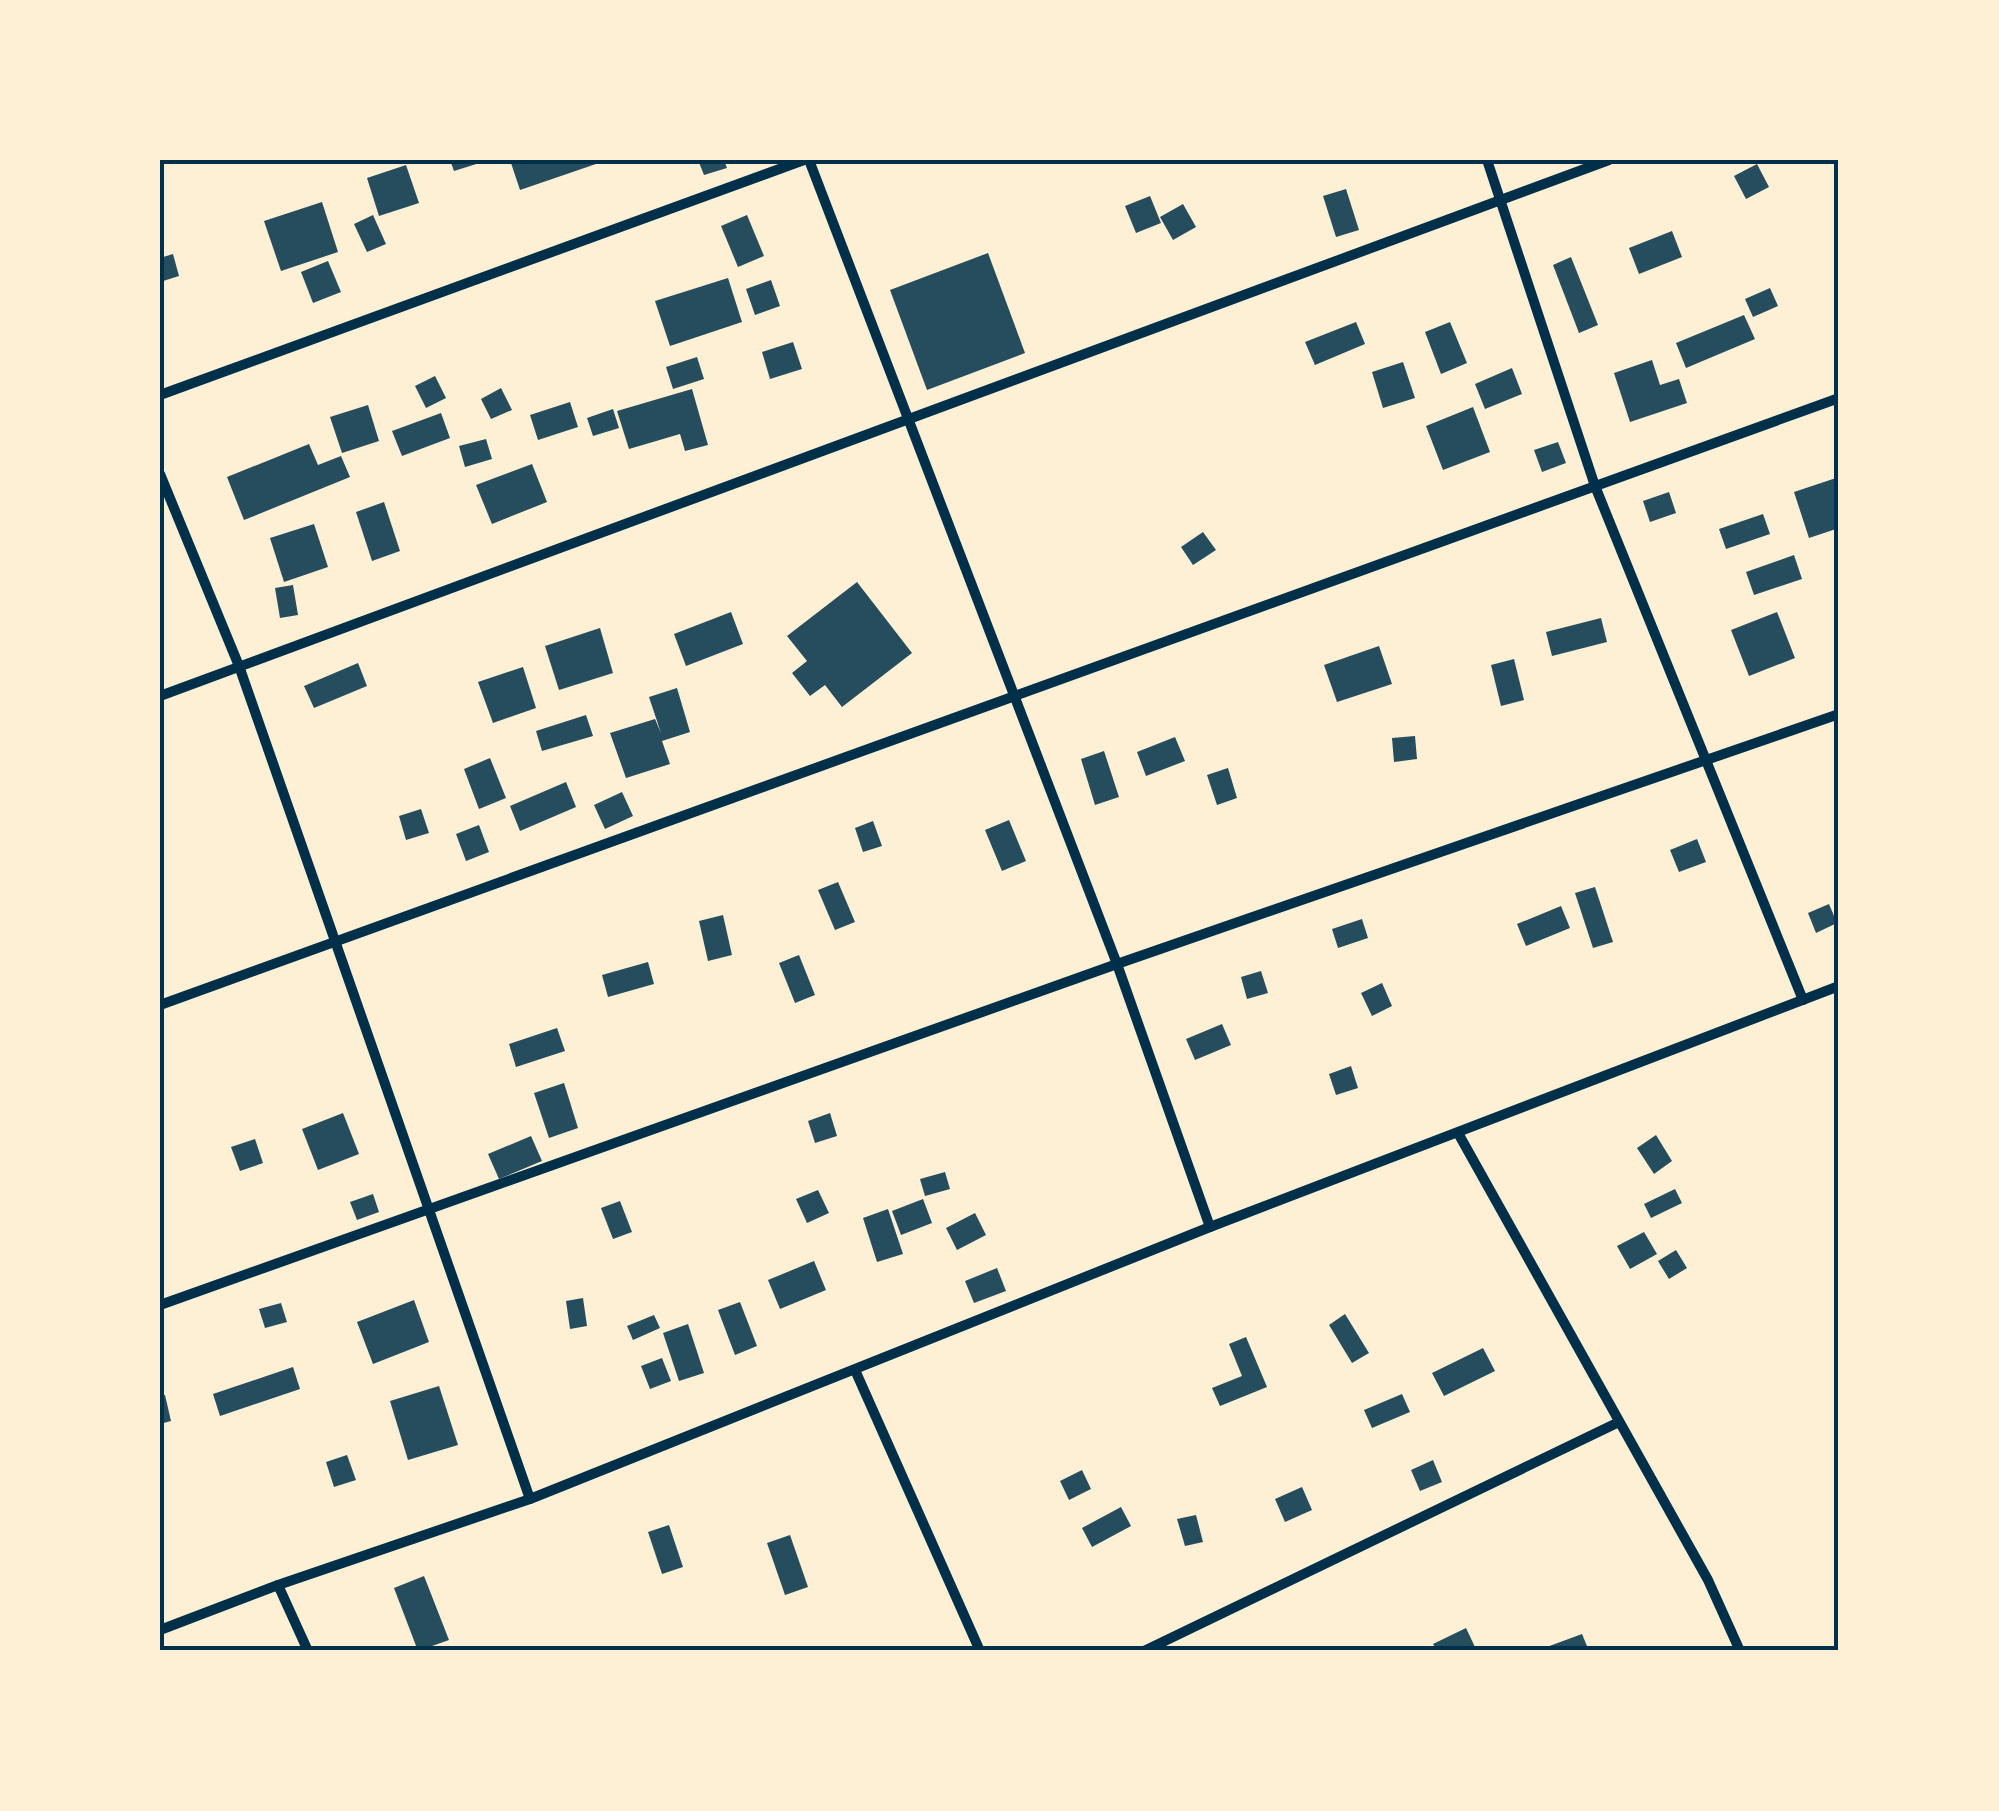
<svg xmlns="http://www.w3.org/2000/svg" width="1999" height="1811" viewBox="0 0 1999 1811" font-family="'PT Serif',serif">
<rect width="100%" height="100%" fill="#fdf0d5"/>
<g fill="#264d5e">
<polygon points="450,160 486,160 486,161 454,171"/>
<polygon points="510,160 595,160 596,164 520,190"/>
<polygon points="698,160 724,160 727,168 704,175"/>
<polygon points="1757,164 1769,187 1746,199 1734,176"/>
<polygon points="406,165 419,203 379,216 367,178"/>
<polygon points="1346,189 1359,230 1336,237 1323,196"/>
<polygon points="1150,196 1161,223 1136,233 1125,206"/>
<polygon points="322,202 338,252 281,271 264,221"/>
<polygon points="1183,204 1196,227 1173,240 1160,217"/>
<polygon points="373,215 386,244 367,252 354,224"/>
<polygon points="747,215 764,256 738,267 721,226"/>
<polygon points="1672,231 1682,257 1639,274 1629,248"/>
<polygon points="988,253 1025,353 927,390 890,290"/>
<polygon points="173,254 179,276 160,282 160,258"/>
<polygon points="1571,257 1598,325 1579,333 1553,265"/>
<polygon points="328,261 341,292 313,303 301,272"/>
<polygon points="728,278 742,322 670,346 655,301"/>
<polygon points="771,280 780,306 755,315 746,289"/>
<polygon points="1770,288 1778,306 1753,317 1745,299"/>
<polygon points="1744,315 1755,339 1686,368 1676,343"/>
<polygon points="1356,322 1365,344 1315,365 1305,342"/>
<polygon points="1450,322 1467,363 1441,374 1425,332"/>
<polygon points="793,342 802,369 770,379 762,352"/>
<polygon points="697,357 704,379 673,389 666,367"/>
<polygon points="1652,360 1660,385 1679,379 1687,403 1630,422 1614,373"/>
<polygon points="1403,362 1415,398 1383,408 1372,372"/>
<polygon points="1512,368 1522,394 1485,409 1475,384"/>
<polygon points="435,376 446,398 426,408 415,386"/>
<polygon points="501,388 512,410 491,419 481,399"/>
<polygon points="692,389 708,445 685,451 680,434 629,449 617,411"/>
<polygon points="570,402 578,427 538,440 530,415"/>
<polygon points="368,405 379,441 342,453 330,417"/>
<polygon points="1473,407 1490,452 1443,470 1426,426"/>
<polygon points="613,409 619,428 593,436 587,418"/>
<polygon points="441,413 450,438 402,456 392,431"/>
<polygon points="486,439 492,459 465,467 459,446"/>
<polygon points="1558,442 1566,463 1542,472 1534,450"/>
<polygon points="309,444 318,465 341,456 350,477 244,520 227,477"/>
<polygon points="532,464 547,502 492,524 476,485"/>
<polygon points="1839,477 1839,528 1809,538 1794,492"/>
<polygon points="1669,492 1676,513 1650,522 1643,501"/>
<polygon points="384,502 400,551 372,561 356,512"/>
<polygon points="1763,514 1770,534 1726,549 1719,529"/>
<polygon points="314,524 328,567 284,582 270,538"/>
<polygon points="1203,532 1216,550 1193,565 1181,547"/>
<polygon points="1794,555 1802,579 1754,595 1746,572"/>
<polygon points="857,582 912,653 842,707 825,685 810,696 792,673 807,661 787,636"/>
<polygon points="293,585 298,615 280,618 275,588"/>
<polygon points="731,612 743,644 686,666 674,634"/>
<polygon points="1777,612 1795,658 1749,676 1731,630"/>
<polygon points="1601,618 1607,642 1552,656 1546,632"/>
<polygon points="600,628 613,673 559,690 545,646"/>
<polygon points="1379,646 1392,684 1337,702 1324,665"/>
<polygon points="1514,659 1524,700 1501,706 1491,665"/>
<polygon points="358,663 367,686 314,708 304,686"/>
<polygon points="523,667 536,708 493,723 478,682"/>
<polygon points="677,688 690,732 662,741 670,764 626,778 610,733 655,719 661,733 649,697"/>
<polygon points="586,715 593,736 542,751 536,731"/>
<polygon points="1415,736 1417,759 1394,762 1392,738"/>
<polygon points="1175,737 1185,761 1146,776 1137,752"/>
<polygon points="1104,751 1119,797 1095,805 1081,759"/>
<polygon points="490,758 506,798 479,809 464,769"/>
<polygon points="1228,768 1237,798 1217,805 1207,775"/>
<polygon points="566,782 576,807 520,831 510,806"/>
<polygon points="622,792 633,816 605,829 594,805"/>
<polygon points="421,809 429,833 406,840 399,816"/>
<polygon points="1009,820 1026,861 1002,871 985,830"/>
<polygon points="873,821 882,846 863,852 855,828"/>
<polygon points="479,825 489,852 466,861 456,834"/>
<polygon points="1697,839 1706,862 1679,872 1670,850"/>
<polygon points="838,882 855,922 835,930 818,890"/>
<polygon points="1595,887 1613,942 1593,948 1575,893"/>
<polygon points="1829,904 1837,923 1816,933 1808,913"/>
<polygon points="1561,906 1570,928 1526,946 1517,924"/>
<polygon points="723,915 732,955 708,961 699,921"/>
<polygon points="1362,919 1368,938 1338,948 1332,929"/>
<polygon points="799,955 815,995 795,1003 779,963"/>
<polygon points="648,962 654,984 608,997 602,975"/>
<polygon points="1261,971 1268,993 1247,999 1241,977"/>
<polygon points="1382,983 1392,1006 1372,1016 1361,993"/>
<polygon points="1222,1024 1231,1045 1195,1060 1186,1039"/>
<polygon points="557,1028 565,1051 516,1067 509,1044"/>
<polygon points="1351,1066 1358,1088 1336,1095 1329,1074"/>
<polygon points="564,1083 578,1128 549,1138 534,1093"/>
<polygon points="343,1113 359,1154 318,1170 302,1129"/>
<polygon points="830,1113 837,1136 815,1143 808,1121"/>
<polygon points="1656,1135 1672,1161 1654,1174 1637,1148"/>
<polygon points="531,1136 542,1161 499,1179 488,1154"/>
<polygon points="255,1139 263,1163 240,1171 231,1147"/>
<polygon points="945,1172 950,1189 925,1196 920,1179"/>
<polygon points="1675,1189 1682,1203 1651,1218 1644,1204"/>
<polygon points="818,1190 829,1213 807,1223 796,1199"/>
<polygon points="373,1194 379,1212 357,1220 350,1202"/>
<polygon points="923,1199 932,1223 901,1235 892,1211"/>
<polygon points="620,1201 632,1232 613,1239 601,1208"/>
<polygon points="888,1209 903,1254 877,1262 863,1218"/>
<polygon points="975,1213 986,1235 957,1250 946,1228"/>
<polygon points="1644,1232 1657,1254 1630,1269 1617,1246"/>
<polygon points="1676,1250 1687,1268 1669,1279 1658,1261"/>
<polygon points="814,1261 826,1290 780,1309 768,1280"/>
<polygon points="997,1268 1006,1291 974,1303 965,1281"/>
<polygon points="583,1298 587,1326 570,1329 566,1301"/>
<polygon points="414,1300 429,1342 373,1364 357,1322"/>
<polygon points="740,1302 757,1346 735,1355 718,1310"/>
<polygon points="281,1303 287,1322 265,1328 259,1309"/>
<polygon points="1345,1314 1369,1353 1352,1363 1329,1325"/>
<polygon points="654,1315 660,1328 633,1340 627,1326"/>
<polygon points="688,1324 704,1373 679,1381 663,1333"/>
<polygon points="1246,1337 1267,1387 1220,1406 1212,1388 1242,1376 1229,1344"/>
<polygon points="1483,1348 1495,1371 1444,1396 1432,1373"/>
<polygon points="662,1358 671,1381 650,1389 641,1366"/>
<polygon points="293,1367 300,1389 220,1416 213,1394"/>
<polygon points="439,1386 458,1445 408,1460 390,1401"/>
<polygon points="1402,1394 1410,1412 1372,1428 1364,1410"/>
<polygon points="165,1395 171,1421 160,1424 160,1396"/>
<polygon points="347,1455 356,1480 334,1487 326,1462"/>
<polygon points="1433,1460 1442,1482 1420,1491 1411,1470"/>
<polygon points="1082,1470 1091,1489 1069,1500 1060,1481"/>
<polygon points="1302,1487 1312,1510 1285,1522 1275,1499"/>
<polygon points="1121,1507 1131,1526 1092,1547 1082,1528"/>
<polygon points="1196,1515 1203,1542 1185,1546 1177,1519"/>
<polygon points="669,1525 683,1567 662,1574 648,1532"/>
<polygon points="790,1535 808,1587 785,1595 767,1543"/>
<polygon points="424,1576 449,1640 418,1651 394,1588"/>
<polygon points="1466,1628 1475,1647 1467,1651 1437,1651 1433,1644"/>
<polygon points="1582,1634 1589,1651 1545,1651 1544,1648"/>
</g>
<g fill="none" stroke-linecap="round" stroke-linejoin="round">
<g stroke="#003049" stroke-width="10">
<polyline points="809,160 1117,964 1210,1227"/>
<polyline points="1487,160 1595,486 1803,1000"/>
<polyline points="160,395 804,160"/>
<polyline points="160,474 239,666 530,1499"/>
<polyline points="160,696 1609,160"/>
<polyline points="160,1005 1839,398"/>
<polyline points="1458,1133 1708,1580 1740,1651"/>
<polyline points="160,1305 1117,964 1839,714"/>
<polyline points="855,1370 980,1651"/>
<polyline points="278,1585 308,1651"/>
<polyline points="160,1630 278,1585 530,1499 1210,1227 1839,986"/>
<polyline points="1144,1651 1619,1422"/>
</g>
</g>
<rect width="1999" height="1811" fill="none" stroke="#fdf0d5" stroke-width="325"/>
<rect x="162" y="162" width="1674" height="1486" fill="none" stroke="#003049" stroke-width="4"/>
</svg>
